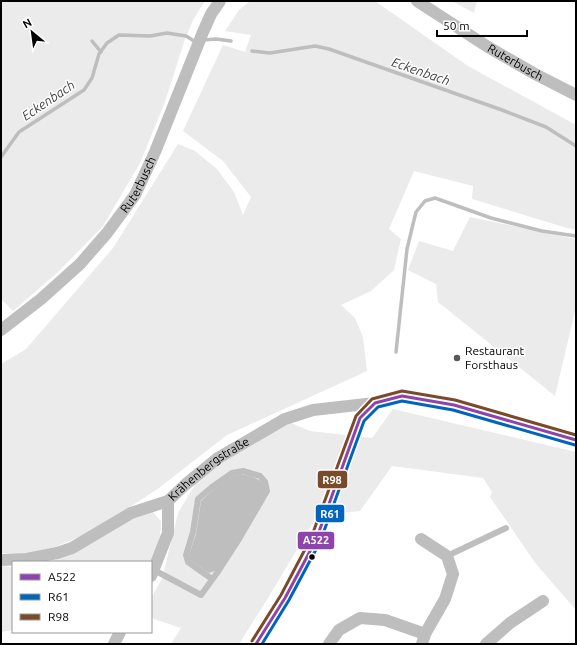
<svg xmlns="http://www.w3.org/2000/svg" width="577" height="645" viewBox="0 0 577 645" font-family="Ubuntu,sans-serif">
<rect width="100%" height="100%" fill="#fff"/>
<g fill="#ebebeb">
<polygon points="1,1 205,1 193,20 184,42 165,102 140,163 103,226 57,273 13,311 1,299"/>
<polygon points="250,1 375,1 468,66 576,125 576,230 567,228 472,199 473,186 414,171 389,229 401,239 394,270 371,291 341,305 355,318 363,337 367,371 227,435 159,488 93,531 55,547 26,554 1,553 1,364 26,349 113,248 178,144 195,151 217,169 234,192 243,215 251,197 223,161 183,131 223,45 245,52 251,35 225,31 239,10"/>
<polygon points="452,1 477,1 474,13"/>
<polygon points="470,217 576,239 576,307 555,396 438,302 436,284 408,270 419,241 453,251"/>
<polygon points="393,409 576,452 576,610 536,564 490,497 492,492 483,478 392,466 360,511 317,516 268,598 239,644 171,644 181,628 151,618 151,598 162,579 178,513 196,483 232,454 291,423 310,431 372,438"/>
<polygon points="152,511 161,521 160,538 150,562 45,562 55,560 84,547 138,513"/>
<polygon points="1,566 13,567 13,630 1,632"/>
</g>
<path fill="#bebebe" d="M 241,474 C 250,476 264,478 265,490 L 232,546 L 215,571 L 209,573 L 190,560 L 189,555 L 196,534 L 201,501 L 214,489 L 232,476 Z"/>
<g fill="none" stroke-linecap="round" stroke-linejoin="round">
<g stroke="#bebebe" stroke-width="3.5">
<polyline points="203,40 216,39 231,41"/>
<polyline points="92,41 101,52"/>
<polyline points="252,51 270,53 315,46 329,49 502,110 546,127 576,146"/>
<polyline points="1,157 19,132 84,90 92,78 99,54 107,43 119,35 150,36 167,33 186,36 194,41 197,41"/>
<polyline points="396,352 407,249 416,212 425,201 435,198 491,218 542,231 576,236"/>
</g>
<g stroke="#bebebe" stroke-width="6">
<polyline points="447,556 506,528"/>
<polyline points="154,570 201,595 217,573 239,539 267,491 265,482 260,476 243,471 232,473 212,487 198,499 193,532 186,555 188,562 212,579"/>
</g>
<g stroke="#bebebe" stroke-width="12">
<path id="s1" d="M 417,1 L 488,47 L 535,74 L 576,95"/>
<path id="s2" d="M 1,330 L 41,299 L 80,264 L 107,233 L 135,195 L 155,152 L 203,32 L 211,14 L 220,1"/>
<polyline points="421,539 447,556 453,574 445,599 425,634 422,644"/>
<path id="s3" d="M 1,560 L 27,559 L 57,553 L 72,548 L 131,513 L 168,501 L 186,484 L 218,458 L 285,419 L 313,410 L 375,403 L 402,396 L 454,405 L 576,440"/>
<polyline points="151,576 168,533 168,501"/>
<polyline points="114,644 120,632"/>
<polyline points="256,644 285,598 316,540 360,418 375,403"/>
<polyline points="329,644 339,630 360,618 385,620 425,634"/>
<polyline points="486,644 510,623 543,601"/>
</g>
<defs>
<polyline id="bus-1" points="256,644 285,598 316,540 360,418 375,403 402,396 454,405 576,440"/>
<polyline id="bus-2" points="262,644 289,600 320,542 364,421 378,407 402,401 453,410 575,445"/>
<polyline id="bus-3" points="252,641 281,595 311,538 356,416 372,399 402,391 455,400 576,435"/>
</defs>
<use href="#bus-1" stroke="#fff" stroke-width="6"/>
<use href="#bus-2" stroke="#fff" stroke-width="6"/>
<use href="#bus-3" stroke="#fff" stroke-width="6"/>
<use href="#bus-1" stroke="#8e44ad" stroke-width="3"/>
<use href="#bus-2" stroke="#0065bd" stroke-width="3"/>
<use href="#bus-3" stroke="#7a4b2a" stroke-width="3"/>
</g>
<circle fill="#595959" stroke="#fff" stroke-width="1.5" cx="457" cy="358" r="4"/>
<circle fill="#000" stroke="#fff" stroke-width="1.5" cx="312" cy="557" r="3.5"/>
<g text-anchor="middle" stroke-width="3" stroke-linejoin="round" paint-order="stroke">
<g font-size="12" fill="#000" stroke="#fff">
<text dy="4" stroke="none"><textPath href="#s1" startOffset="116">Ruterbusch</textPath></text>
<text dy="4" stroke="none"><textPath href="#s2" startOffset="202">Ruterbusch</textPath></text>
<text dy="4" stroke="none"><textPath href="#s3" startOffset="232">Krähenbergstraße</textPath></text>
</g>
<g font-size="12" fill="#000" stroke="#fff" text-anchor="start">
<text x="465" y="355">Restaurant<tspan x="465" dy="14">Forsthaus</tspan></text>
</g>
<g font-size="13" font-style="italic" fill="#434343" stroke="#fff">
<text transform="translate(421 71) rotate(19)" y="5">Eckenbach</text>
<text transform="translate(48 100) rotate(-34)" y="5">Eckenbach</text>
</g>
</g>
<g stroke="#fff" stroke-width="1.5">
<rect x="317" y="470" width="31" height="19" rx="4" fill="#7a4b2a"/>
<rect x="315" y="504" width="30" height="19" rx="4" fill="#0065bd"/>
<rect x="297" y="531" width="38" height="19" rx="4" fill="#8e44ad"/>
</g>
<g font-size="11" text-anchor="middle" font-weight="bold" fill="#fff">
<text x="332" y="484">R98</text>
<text x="330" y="518">R61</text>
<text x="316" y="544">A522</text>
</g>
<rect width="577" height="645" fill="none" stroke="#000000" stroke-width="4"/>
<rect x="12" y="561" width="140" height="72" fill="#ffffff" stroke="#999999"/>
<rect x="20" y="574" width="20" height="6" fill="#8e44ad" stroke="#999999"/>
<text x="48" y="581" font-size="12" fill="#000000">A522</text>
<rect x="20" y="594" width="20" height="6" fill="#0065bd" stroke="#999999"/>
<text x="48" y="601" font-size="12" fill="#000000">R61</text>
<rect x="20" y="614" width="20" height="6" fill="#7a4b2a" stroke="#999999"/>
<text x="48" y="621" font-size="12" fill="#000000">R98</text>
<g transform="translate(32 32) rotate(331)" stroke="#ffffff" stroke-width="3" paint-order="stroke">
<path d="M0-3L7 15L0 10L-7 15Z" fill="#000000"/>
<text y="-6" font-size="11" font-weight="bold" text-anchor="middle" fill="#000000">N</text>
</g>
<path d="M437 30v6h90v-6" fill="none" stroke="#000000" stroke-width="2"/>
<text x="443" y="30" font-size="12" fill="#000000" stroke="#ffffff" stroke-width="3" paint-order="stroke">50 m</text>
</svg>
